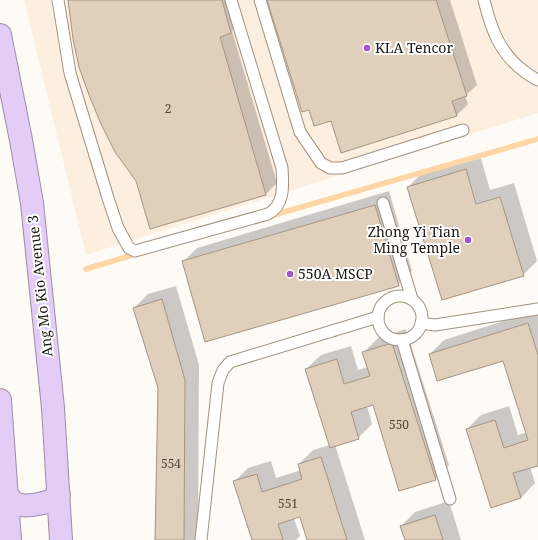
<svg xmlns="http://www.w3.org/2000/svg" width="538" height="540" viewBox="0 0 538 540" font-family="'Noto Serif',serif">
<rect width="100%" height="100%" fill="#fefbf7"/>
<polygon fill="#fdefdf" points="24,0 538,0 538,113 86,255"/>
<g fill="#0003">
<polygon points="69,0 235,0 242,21 232,31 277,183 266,194 137,180"/>
<polygon points="268,0 450,0 477,85 465,96 468,104 457,115 332,119 309,109"/>
<polygon points="480,155 490,190 514,183 537,261 523,275 408,187 422,173"/>
<polygon points="389,191 412,271 398,285 183,262 197,248"/>
<polygon points="176,286 199,365 198,540 156,540 159,388 134,308 148,294"/>
<polygon points="538,310 538,464 530,467 535,483 521,498 492,507 467,429 481,415 509,406 518,435 527,432 504,359 430,354 444,340"/>
<polygon points="406,329 449,465 435,479 373,404 367,406 372,424 358,438 335,445 365,540 308,540 300,516 294,518 300,536 296,540 253,540 234,482 248,468 271,461 276,478 301,470 299,464 313,450 330,445 306,369 321,355 351,346 358,370 368,367 364,352 378,338"/>
<polygon points="449,501 461,540 406,540 401,526 415,512"/>
</g>
<g fill="none" stroke-linecap="round" stroke-linejoin="round">
<g stroke="#ffd6a4" stroke-width="5.5">
<polyline points="270,216 538,139"/>
<polyline points="86,269 139,253"/>
</g>
</g>
<g fill="#e0cfbb" stroke="#a49481">
<polygon points="68,0 222,0 231,33 220,37 266,195 150,229 136,181 115,152 101,124 89,95 79,67 73,39"/>
<polygon points="267,0 436,0 467,96 452,101 457,116 341,153 331,121 314,126 309,110 302,112"/>
<polygon points="466,169 476,204 500,197 524,276 442,300 407,187"/>
<polygon points="375,205 399,286 205,342 182,261"/>
<polygon points="162,299 185,380 184,540 155,540 158,388 133,308"/>
<polygon points="528,323 538,355 538,466 513,473 521,498 491,508 466,429 495,420 504,448 528,440 503,361 437,381 429,354"/>
<polygon points="392,343 436,480 399,491 373,405 351,412 359,439 330,448 305,369 337,359 344,384 370,376 362,352"/>
<polygon points="321,457 347,540 307,540 300,517 278,524 283,540 252,540 233,481 257,474 262,492 302,479 298,464"/>
<polygon points="435,515 443,540 405,540 400,526"/>
</g>
<g fill="none" stroke-linecap="round" stroke-linejoin="round">
<defs>
<g id="lane">
<path d="M 58,0 L 70,73 L 108,198 L 118,228 L 129,248 L 135,251 L 268,214 C 285,205 283,185 282,168 L 231,0"/>
<polyline points="260,0 300,132 321,163 330,168 342,168 463,130"/>
<path d="M 484,0 C 491,29 500,54 525,72 C 529,75 533,78 538,80"/>
<polyline points="383,203 412,299"/>
<circle cx="400" cy="318" r="22"/>
<polyline points="421,323 435,325 538,309"/>
<polyline points="402,340 450,499"/>
<polyline points="201,540 218,383 223,370 230,362 378,317"/>
</g>
<g id="highway">
<polyline points="0,35 21,140 32,203 53,408 61,540"/>
<polyline points="0,400 10,540"/>
<path d="M 7,495 C 10,498 12,502 16,504 C 26,508 52,503 59,495"/>
</g>
</defs>
<use href="#lane" stroke="#a1927f" stroke-width="13"/>
<use href="#highway" stroke="#9d8ca5" stroke-width="24"/>
<use href="#lane" stroke="#fff" stroke-width="11"/>
<use href="#highway" stroke="#e3ccf6" stroke-width="22"/>
</g>
<g fill="#9e58cc" stroke="#fff" stroke-width="1.5">
<circle cx="367" cy="48" r="4"/>
<circle cx="468" cy="240" r="4"/>
<circle cx="290" cy="274" r="4"/>
</g>
<g text-anchor="middle" stroke-width="4" stroke-linejoin="round" paint-order="stroke">
<g font-size="12" fill="#4c4439">
<text x="168" y="113">2</text>
<text x="399" y="429">550</text>
<text x="171" y="468">554</text>
<text x="288" y="508">551</text>
</g>
<g font-size="14" fill="#1a150e" stroke="#fff" text-anchor="start">
<text x="375" y="53">KLA Tencor</text>
<text x="460" y="237" text-anchor="end">Zhong Yi Tian<tspan x="460" dy="16">Ming Temple</tspan></text>
<text x="298" y="279">550A MSCP</text>
</g>
<g font-size="14" fill="#1a150e" stroke="#fff">
<text transform="translate(40 286) rotate(-96)" y="5">Ang Mo Kio Avenue 3</text>
</g>
</g>
</svg>
